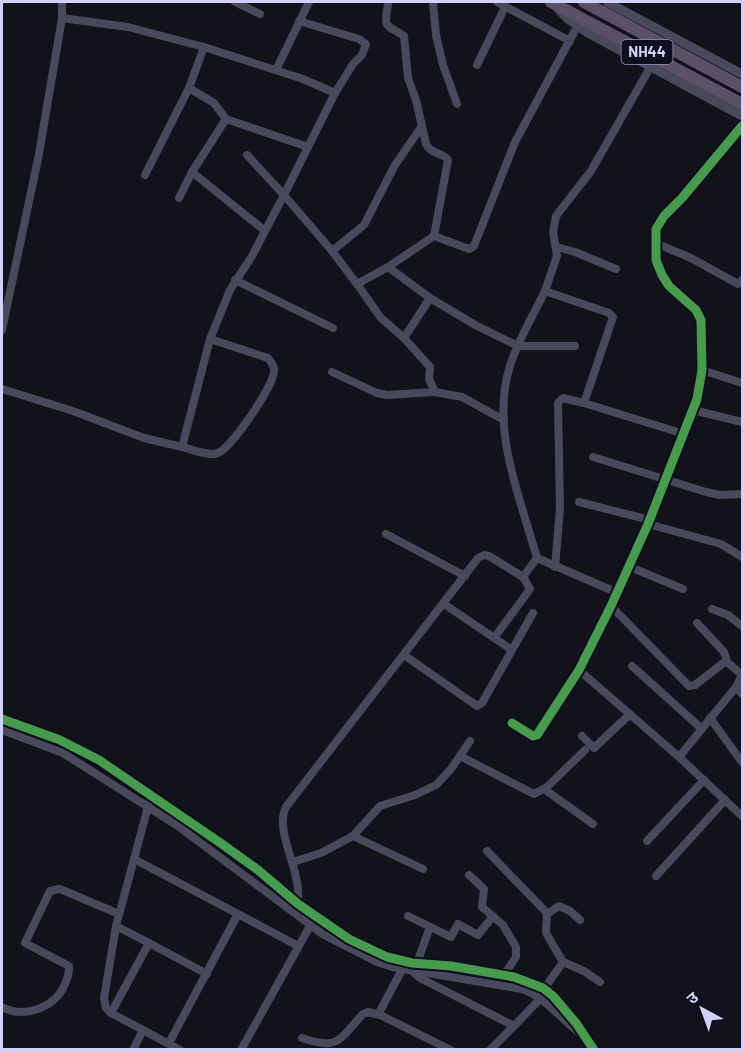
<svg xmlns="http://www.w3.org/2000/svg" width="744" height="1051" viewBox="0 0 744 1051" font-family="Barlow,'Noto Sans Devanagari',sans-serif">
<rect width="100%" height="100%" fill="#12121b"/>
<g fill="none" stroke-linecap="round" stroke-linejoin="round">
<g stroke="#48495b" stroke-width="8">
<polyline points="235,2 260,14"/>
<polyline points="433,2 436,35 443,65 457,104"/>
<polyline points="497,2 570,41"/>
<path d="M 388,4 C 384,29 384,23 404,36 L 408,78 L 416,100 L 426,144 C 431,155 443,152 448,160 L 434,236"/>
<polyline points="62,18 128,27 204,47"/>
<polyline points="299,21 359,39 366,44 362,55 353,64 335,93 284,195 332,251"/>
<polyline points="477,65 505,7"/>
<polyline points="276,70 309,2"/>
<polyline points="189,88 204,47 303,79 335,93"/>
<polyline points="192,172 226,119 308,147"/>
<polyline points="145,175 189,88 214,103 226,119"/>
<polyline points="179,198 192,172 264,230"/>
<polyline points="655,243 691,258 738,284 742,280"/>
<polyline points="557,247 575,252 616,269"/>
<polyline points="388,267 434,236 469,249 474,246 515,142 579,23"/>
<polyline points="235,280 333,328"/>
<polyline points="357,284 332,251 364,225 395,165 422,126"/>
<polyline points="545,291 557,256 553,232 556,216 591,171 651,66"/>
<polyline points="2,330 39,154 62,18 62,2"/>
<polyline points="404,338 381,318 357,284 388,267 430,298"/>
<polyline points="702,370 742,383"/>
<polyline points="332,372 377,393 387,395 435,392"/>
<polyline points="2,389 73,411 144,438 182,447 210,339 230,290 252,256 284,195 247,155"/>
<polyline points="693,410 742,422"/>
<polyline points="502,419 462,397 435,392 429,379 430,367 404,338 430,298 477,326 518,346 575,346"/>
<path d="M 182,447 C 191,449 209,457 218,453 C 231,448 275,385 274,370 C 274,365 271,362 268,358 L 210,339"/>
<polyline points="593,457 706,492 720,495 742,494"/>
<polyline points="579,502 650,520"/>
<polyline points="648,524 721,544 742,557"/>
<polyline points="386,534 465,576"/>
<polyline points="555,567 560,508 558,403 563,398 584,403"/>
<polyline points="630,567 683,589"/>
<path d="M 618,593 L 537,558 C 520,497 490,429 510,366 C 518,340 533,316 545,291 L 609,313 L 613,317 L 584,403 L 684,434"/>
<polyline points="444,604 512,650 533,613"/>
<polyline points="611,606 689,686 695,685 726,661 742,675"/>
<polyline points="712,609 728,615 742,626"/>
<polyline points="697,623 724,652 727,661"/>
<polyline points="494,638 530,589 523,577"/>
<polyline points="404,655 477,706 482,703 512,650"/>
<polyline points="632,666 702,729"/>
<polyline points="579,670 679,757 742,816"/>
<polyline points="742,675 736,687 742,694"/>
<polyline points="710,718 742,762"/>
<polyline points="2,719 60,740 99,760 222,844 258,870 298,904 349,939 387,957 412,963 451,966 514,977 543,988 553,996 576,1023 594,1050"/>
<polyline points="512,723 533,736 537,735 579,670 611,606 648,524 697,399 702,370 701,320 696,310 669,286 662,275 656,260 656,229 664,216 682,198 742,126"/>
<path d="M 2,730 L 63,753 L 178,826 L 324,935 L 377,962 L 392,967 L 522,989 C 547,998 560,1019 581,1034"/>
<polyline points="582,736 594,748 630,714"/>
<polyline points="460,756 534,794 547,787 585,750"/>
<polyline points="679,757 736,687"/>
<polyline points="544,789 593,824"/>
<polyline points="149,803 134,859 238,914"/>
<polyline points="353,836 423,869"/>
<polyline points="647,841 704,780"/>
<polyline points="487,851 547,913 546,933 563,962 544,989"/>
<polyline points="134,859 116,926 149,943"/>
<polyline points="293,862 321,853 353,836 380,806 415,795 436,785 451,769 470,741"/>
<polyline points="469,875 484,889 482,907 503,925 516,947 516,957 504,975"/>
<polyline points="656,876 725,800"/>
<path d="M 297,907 C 305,874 273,833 286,807 L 478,558 L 484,555 L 489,556 L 523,577 L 537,558"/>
<polyline points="547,914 559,906 570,911 580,920"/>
<polyline points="408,916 451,937 458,924 478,935 493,916"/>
<polyline points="563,962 584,971 600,982"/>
<polyline points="417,963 430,927"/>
<polyline points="404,966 380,1011 380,1015 451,1050"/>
<polyline points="412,971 420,978 514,1026 541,998"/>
<path d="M 2,1007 C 24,1019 55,1008 65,984 C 67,978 70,973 69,966 L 25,943 L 50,891 L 60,889 L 119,914"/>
<polyline points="111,1013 106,1008 104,998 116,926"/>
<polyline points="143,1030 111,1013 149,943 207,974"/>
<path d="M 302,1038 C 340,1051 339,1039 363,1014 L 368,1012 L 380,1015"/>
<polyline points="169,1043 238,914 298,946"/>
<polyline points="133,1050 143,1030 180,1050"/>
<polyline points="241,1050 310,926"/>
<polyline points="490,1050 514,1026"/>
</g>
<g stroke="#48495b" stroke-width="9">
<polyline points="607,2 742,74"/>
<polyline points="558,9 568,19 588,33 742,116"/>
</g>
<g stroke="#5a5067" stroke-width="12">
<polyline points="551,2 742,104"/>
<polyline points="584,2 742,87"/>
</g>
<defs>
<g id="cycleway">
<polyline points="2,719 60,740 99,760 222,844 258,870 298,904 349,939 387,957 412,963 451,966 514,977 543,988 553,996 576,1023 594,1050"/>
<polyline points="512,723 533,736 537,735 579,670 611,606 648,524 697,399 702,370 701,320 696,310 669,286 662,275 656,260 656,229 664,216 682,198 742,126"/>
</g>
</defs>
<use href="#cycleway" stroke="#0f0e1f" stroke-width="13"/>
<use href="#cycleway" stroke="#469c4c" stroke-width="9"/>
</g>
<g text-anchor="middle" stroke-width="4.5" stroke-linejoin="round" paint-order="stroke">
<rect fill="#0f0e1f" stroke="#9697b9" stroke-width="1.5" x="621.5" y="40" width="51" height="24" rx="4.5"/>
<g font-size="15" font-weight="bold" fill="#d0d2fb">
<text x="647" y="57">NH44</text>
</g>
</g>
<rect width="744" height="1051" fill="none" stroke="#d0d2fb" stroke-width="6"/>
<g transform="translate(702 1009) rotate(319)" stroke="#0f0e1f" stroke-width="4.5" paint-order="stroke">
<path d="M0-4.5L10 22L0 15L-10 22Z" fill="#d0d2fb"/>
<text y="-9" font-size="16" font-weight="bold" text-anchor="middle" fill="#d0d2fb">उ</text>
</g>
</svg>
